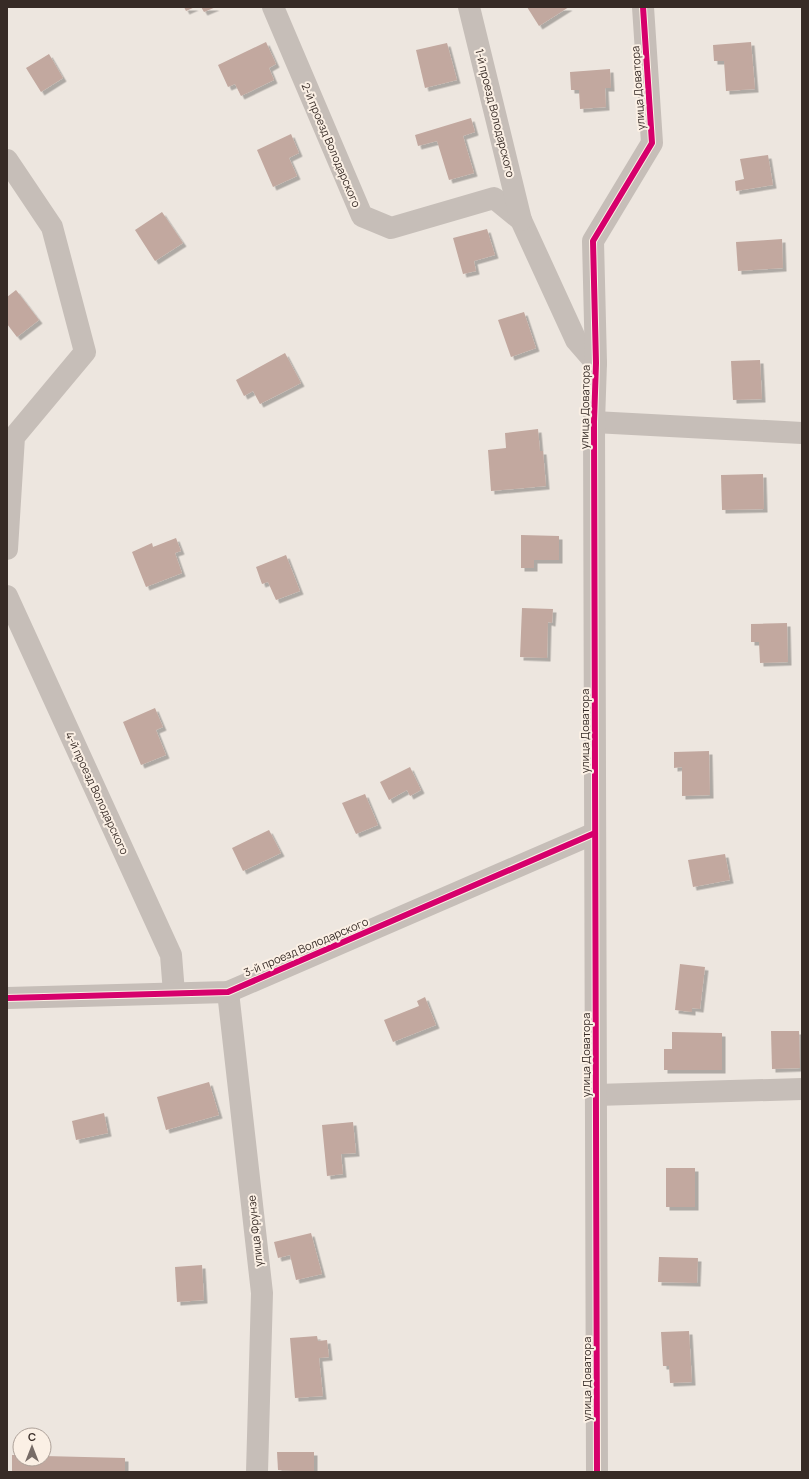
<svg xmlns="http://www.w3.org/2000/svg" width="809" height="1479" viewBox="0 0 809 1479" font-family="Manrope,sans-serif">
<defs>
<filter id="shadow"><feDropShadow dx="3.5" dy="3.5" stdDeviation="0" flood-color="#0004"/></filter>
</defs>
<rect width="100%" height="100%" fill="#ede6df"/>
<g fill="#c2a89f" filter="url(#shadow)">
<polygon points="184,7 195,7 186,11"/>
<polygon points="201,7 216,7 204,12"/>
<polygon points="527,7 569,7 539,26"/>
<polygon points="266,42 276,64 269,68 274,80 241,96 235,84 228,87 218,65"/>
<polygon points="751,42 755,89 726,91 724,61 714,61 713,45"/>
<polygon points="447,43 457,80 425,88 416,50"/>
<polygon points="49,54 63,78 41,92 26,68"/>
<polygon points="610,69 611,88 605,88 606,107 580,109 579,90 571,90 570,72"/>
<polygon points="471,118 475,132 463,136 474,173 449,180 437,141 418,146 415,135"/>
<polygon points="291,134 299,153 289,158 297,176 273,187 257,150"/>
<polygon points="768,155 773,185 736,191 735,181 744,179 740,159"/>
<polygon points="162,212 183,243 155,261 135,230"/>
<polygon points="487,229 495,255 474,261 476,271 463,274 453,238"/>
<polygon points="782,239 783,268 738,271 736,242"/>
<polygon points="16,290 39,320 17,337 7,324 7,297"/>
<polygon points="524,312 536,348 511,357 498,320"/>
<polygon points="285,353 301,383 260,404 253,391 244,396 236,380"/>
<polygon points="760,360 762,399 733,400 731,361"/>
<polygon points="538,429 540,451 543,451 546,486 491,491 488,450 506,448 505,433"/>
<polygon points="763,474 764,509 722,510 721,475"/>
<polygon points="521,535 559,536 559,560 534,560 534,568 521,568"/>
<polygon points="176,538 181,551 175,553 182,573 146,587 132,552 152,543 153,547"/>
<polygon points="286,555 300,591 276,600 268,582 262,584 256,567"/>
<polygon points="522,608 553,609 552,623 548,622 547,658 520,657"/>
<polygon points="787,623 788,662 760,663 759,642 751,642 751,624"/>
<polygon points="155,708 163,727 156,730 166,755 141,765 123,722"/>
<polygon points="709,751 710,795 682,796 682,767 674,768 674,752"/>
<polygon points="410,767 421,790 410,796 407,790 389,800 380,782"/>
<polygon points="365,794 378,825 356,834 342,803"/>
<polygon points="269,830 281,853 243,871 232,848"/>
<polygon points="725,854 730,880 693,887 688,860"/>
<polygon points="680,964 705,967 700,1009 692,1008 692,1012 675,1010"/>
<polygon points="425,997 436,1025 393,1042 384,1020 419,1006 417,1001"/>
<polygon points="771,1031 799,1031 800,1068 772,1069"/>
<polygon points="672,1032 722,1033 722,1070 664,1070 664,1049 672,1049"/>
<polygon points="209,1082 219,1115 166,1130 157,1097"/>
<polygon points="104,1113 108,1133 76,1140 72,1121"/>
<polygon points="353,1122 356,1153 341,1154 343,1174 327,1176 322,1125"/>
<rect x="666" y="1168" width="29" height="39"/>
<polygon points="311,1233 322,1274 296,1280 290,1255 278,1258 274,1242"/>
<polygon points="659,1257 698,1258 697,1283 658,1282"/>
<polygon points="202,1265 204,1300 177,1302 175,1267"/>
<polygon points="689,1331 692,1382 670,1383 669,1366 663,1366 661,1332"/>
<polygon points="317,1336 318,1341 327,1340 329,1357 319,1358 323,1396 295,1398 290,1338"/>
<polygon points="277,1452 314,1452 314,1472 278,1470"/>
<polygon points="12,1455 20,1455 20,1459 44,1459 44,1456 125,1458 125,1472 12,1472"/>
</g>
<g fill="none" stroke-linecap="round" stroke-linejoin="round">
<g stroke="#c6beb8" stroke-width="22">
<polyline points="273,7 362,216 391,228 494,198 521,220 576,340 596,363"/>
<polyline points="469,7 521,220"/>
<polyline points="7,160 52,227 85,352 14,437 7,549"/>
<polyline points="594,422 802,433"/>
<polyline points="7,596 171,955 174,993"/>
<polyline points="228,992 262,1293 257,1472"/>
<polyline points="7,998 228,992 595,833"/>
<polyline points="596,1095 802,1089"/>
<polyline points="597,1472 594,422 596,363 593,241 652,143 643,7"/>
</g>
<defs>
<g id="cycleway">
<polyline points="7,998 228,992 595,833"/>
<polyline points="597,1472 594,422 596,363 593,241 652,143 643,7"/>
</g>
</defs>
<use href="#cycleway" stroke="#fbf0e5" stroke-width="8"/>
<use href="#cycleway" stroke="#d6006c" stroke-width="6"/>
</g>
<g text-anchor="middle" stroke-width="4" stroke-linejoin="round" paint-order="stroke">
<g font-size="11" fill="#372b26" stroke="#fbf0e5">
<text transform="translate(638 88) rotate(-94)" y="4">улица Доватора</text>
<text transform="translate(495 113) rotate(76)" y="4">1-й проезд Володарского</text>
<text transform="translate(331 145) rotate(67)" y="4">2-й проезд Володарского</text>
<text transform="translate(585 407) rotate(-89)" y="4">улица Доватора</text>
<text transform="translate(585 731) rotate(-90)" y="4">улица Доватора</text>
<text transform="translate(97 793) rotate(65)" y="4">4-й проезд Володарского</text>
<text transform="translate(306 947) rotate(-23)" y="4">3-й проезд Володарского</text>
<text transform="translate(586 1055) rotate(-90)" y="4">улица Доватора</text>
<text transform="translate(255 1231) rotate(-96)" y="4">улица Фрунзе</text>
<text transform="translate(587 1379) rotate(-90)" y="4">улица Доватора</text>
</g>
</g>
<rect width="809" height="1479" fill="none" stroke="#372b26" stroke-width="16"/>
<g transform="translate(32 1447)"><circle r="19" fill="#fbf0e5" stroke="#ada199"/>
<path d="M0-3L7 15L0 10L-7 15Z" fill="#776c67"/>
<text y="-6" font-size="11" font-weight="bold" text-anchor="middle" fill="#372b26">С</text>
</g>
</svg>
